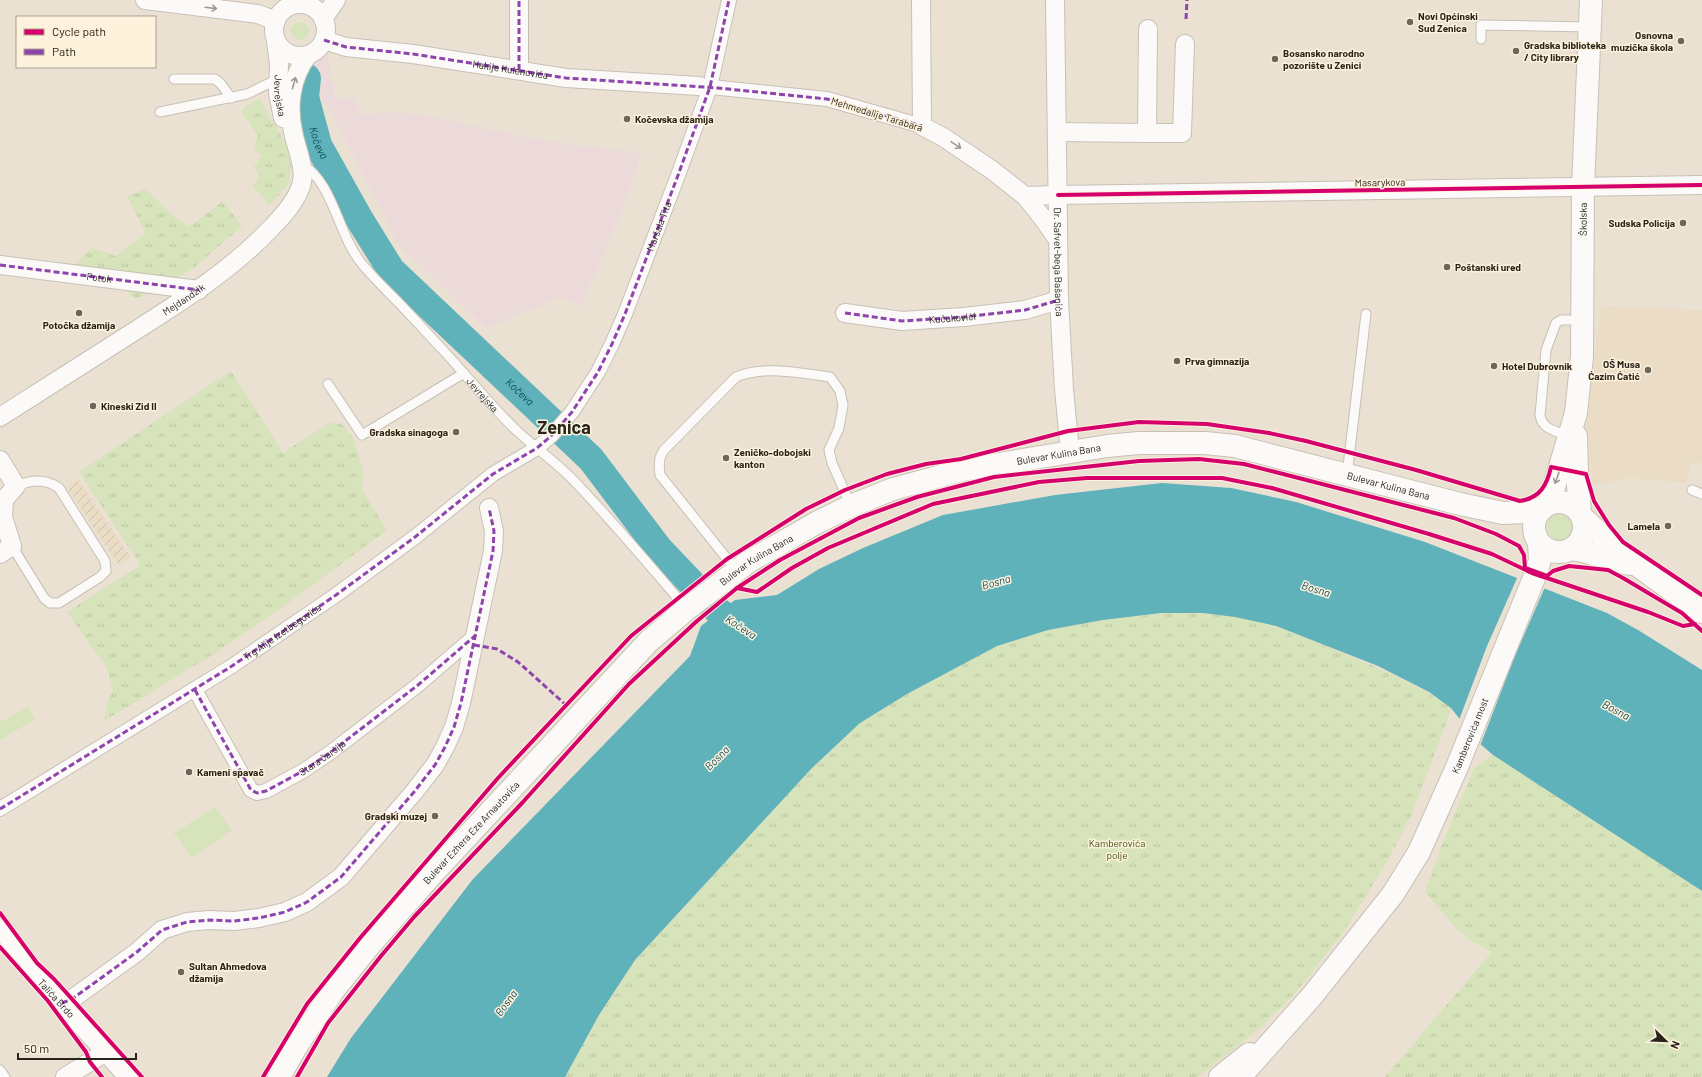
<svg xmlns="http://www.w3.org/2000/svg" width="1702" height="1077" viewBox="0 0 1702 1077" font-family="Barlow,sans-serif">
<defs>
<pattern id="industrial-furrows" width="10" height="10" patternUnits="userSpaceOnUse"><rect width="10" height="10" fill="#ebddc5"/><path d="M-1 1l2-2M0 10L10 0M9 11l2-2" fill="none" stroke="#cabea9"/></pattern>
<pattern id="park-tufts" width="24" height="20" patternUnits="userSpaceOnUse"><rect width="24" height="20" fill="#d7e3ba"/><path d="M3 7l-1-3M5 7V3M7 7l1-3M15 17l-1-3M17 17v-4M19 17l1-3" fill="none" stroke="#b9c39f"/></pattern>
</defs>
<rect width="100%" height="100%" fill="#eae1d3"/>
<polygon fill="#ecdada" points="311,53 327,53 335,98 354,99 361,115 394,112 441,118 495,131 571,145 642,153 623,209 581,305 559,298 486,328 398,244 334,118 312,82"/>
<polygon fill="url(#industrial-furrows)" points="78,479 131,558 119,566 67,487"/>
<polygon fill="#ebddc5" points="1601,306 1702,310 1702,463 1692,462 1687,483 1630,478 1592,486 1586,429"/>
<g fill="#d7e3ba">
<circle cx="300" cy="31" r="9"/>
<circle cx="1560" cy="527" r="13"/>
<polygon points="28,706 35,719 0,740 0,719 2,722"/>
<polygon points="215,807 232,830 192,858 174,833"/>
</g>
<g fill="url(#park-tufts)">
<polygon points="259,98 289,149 291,167 289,184 270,205 252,186 260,176 254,167 262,156 254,148 258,135 241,111"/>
<polygon points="146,189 169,212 189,227 223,201 242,226 196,266 164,286 136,299 115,282 71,271 91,248 116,256 146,233 127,196"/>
<polygon points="231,371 283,453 329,423 342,424 354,440 363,472 362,490 387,530 280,609 215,653 104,721 107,703 113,689 107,668 67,612 139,566 138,561 79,472"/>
<path d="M 1161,613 C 1185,613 1209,613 1234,616 C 1265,621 1294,634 1324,645 C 1368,663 1412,681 1452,708 L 1411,816 L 1386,863 L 1344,931 L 1302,985 L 1281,1008 L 1258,1030 L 1198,1077 L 565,1077 L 599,1015 L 635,960 L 811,769 L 860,723 L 907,694 L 997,646 L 1048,630 L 1103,620 Z"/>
<polygon points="1493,755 1702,891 1702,1077 1385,1077 1492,952 1470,940 1454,926 1425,892 1444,839 1475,767"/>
</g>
<polygon fill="#5fb1ba" points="1162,483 1231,488 1296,502 1425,542 1607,613 1638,630 1702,670 1702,891 1493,755 1478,742 1451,708 1429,692 1378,666 1276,626 1235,617 1203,613 1161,613 1103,620 1048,630 997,646 907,694 860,723 811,769 635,960 599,1015 565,1077 327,1077 351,1038 473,879 690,656 701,626 735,600 777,595 819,569 863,548 943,515 1055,495"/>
<polygon fill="#eae1d3" points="1518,576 1545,587 1515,656 1480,746 1459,720 1487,646"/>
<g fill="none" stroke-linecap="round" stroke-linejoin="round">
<path stroke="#5fb1ba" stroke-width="28" id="s1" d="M 307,78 L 305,97 L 318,145 L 360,220 L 391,270 L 591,459 L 659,549 L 719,612 L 750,634"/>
<defs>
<g id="service">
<polyline points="1481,39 1481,25 1590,27"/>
<polyline points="174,79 215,79 221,84 231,98"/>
<polyline points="160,112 247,94 278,79"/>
<path id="s2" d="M 302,164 C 334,184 338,235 362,264 C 372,276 382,286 393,297 C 410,314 426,332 443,350 C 467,376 490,405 516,430 C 536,449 559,464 577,484 C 615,524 651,567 687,609"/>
<polyline points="328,384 362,435 464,373"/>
<path d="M 1570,437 C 1557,431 1542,430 1540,415 L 1546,350 L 1556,323 L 1561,320 L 1582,320"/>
<polyline points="1347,475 1366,314"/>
<polyline points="1692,490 1702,494"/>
<path d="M 12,546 L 44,598 L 50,603 L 59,603 L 100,577 L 106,571 L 105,561 L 59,488 C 45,478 31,480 16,486"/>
<path d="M 736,570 L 660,475 C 659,465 658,458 664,450 L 736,377 C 764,365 800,373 830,377 L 840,391 L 843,405 L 839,428 L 829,450 L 832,463 L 851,506"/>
<polyline points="0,1070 5,1077"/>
</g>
<g id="pedestrian">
<polyline points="701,86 827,99 922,126"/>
<polyline points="195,690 251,790 257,793 266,791 303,771 331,752 418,685 476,635"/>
<polyline points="0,809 232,666 336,595 415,537 493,474 537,448 551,436 572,412 598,372 612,344 625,314 677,178 710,87 729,0"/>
</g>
<g id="minor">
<polyline points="145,0 258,14 276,21"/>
<polyline points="921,0 922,126 943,137 992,170 1025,196 1042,217 1058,240"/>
<path id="s3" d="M 1055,0 L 1059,300 L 1064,389 L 1070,452"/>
<circle cx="300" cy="30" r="26"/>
<polyline points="323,19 336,0"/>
<path id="s4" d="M 324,40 L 346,47 L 413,54 L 566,78 L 699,86"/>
<path id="s5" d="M 276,41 L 279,64 L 278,93 L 283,118"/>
<polyline points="519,70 519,0"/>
<polyline points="1057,132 1147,133 1148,29"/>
<polyline points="1147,133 1182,133 1185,44"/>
<polyline points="1025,196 1058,195 1702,185"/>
<path id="s6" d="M 0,265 L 199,290"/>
<polyline points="845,313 902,321 964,317 1025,310 1059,300"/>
<path id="s7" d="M 0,417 C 42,390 85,363 127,336 C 178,303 230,272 272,227 C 282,217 293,205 299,191 C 308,173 298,154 294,136 C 287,108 290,78 308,55"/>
<polyline points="0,460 16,486 4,500 3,517 12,546 0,554"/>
<path id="s8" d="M 0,928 L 41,981 L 128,1077"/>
<polyline points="62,1003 72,999 137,952 162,930 187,922 209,920 234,921 259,918 285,912 307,902 341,877 414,792 435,765 445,747 454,727 461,703 493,551 494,531 489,508"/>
<polyline points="65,1077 106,1052"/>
</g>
<g id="tertiary">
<polyline points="1576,436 1577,472 1580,513"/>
<circle cx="1559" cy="527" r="25"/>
<path id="s9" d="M 1549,504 L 1576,413 L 1582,356 L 1583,187 L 1591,0"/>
<polyline points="1584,519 1618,551 1702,612"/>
<polyline points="1572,549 1582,551 1629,564"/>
<path id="s10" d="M 279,1077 L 296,1047 L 333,991 L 369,946 L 434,872 L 649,641 L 687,609 L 748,562 L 818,522 L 851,506 L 893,489 L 963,470 L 1107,446 L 1139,443 L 1205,443 L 1235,446 L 1460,504 L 1503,513 L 1527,512 L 1543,508"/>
<polyline points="1220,1077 1249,1054"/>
<path id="s11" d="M 1240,1077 L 1312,996 L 1393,894 L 1419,852 L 1457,767 L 1536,573 L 1540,560 L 1539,543"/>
</g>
</defs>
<use href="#service" stroke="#c7c0b6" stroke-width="11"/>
<use href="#pedestrian" stroke="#c7c0b6" stroke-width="16"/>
<use href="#minor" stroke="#c7c0b6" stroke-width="20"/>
<use href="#tertiary" stroke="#c7c0b6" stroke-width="24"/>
<use href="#service" stroke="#fcfaf8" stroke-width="9"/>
<use href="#pedestrian" stroke="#fcfaf8" stroke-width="14"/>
<use href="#minor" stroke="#fcfaf8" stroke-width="18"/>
<use href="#tertiary" stroke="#fcfaf8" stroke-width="22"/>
<g stroke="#8e44ad" stroke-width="3" stroke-dasharray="6 3" stroke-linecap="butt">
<polyline points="1186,19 1187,0"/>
<polyline points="324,40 346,47 413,54 566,78 718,88 827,99 922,126"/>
<polyline points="519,70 519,0"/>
<polyline points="0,265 199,290"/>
<path id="s12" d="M 845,313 L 902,321 L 964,317 L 1025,310 L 1059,300"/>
<polyline points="474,645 497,649 518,662 566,705"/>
<path id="s13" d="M 195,690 L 251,790 L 257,793 L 266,791 L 303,771 L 331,752 L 418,685 L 476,635"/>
<path id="s14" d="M 0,809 L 232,666 L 336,595 L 415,537 L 493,474 L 537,448 L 551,436 L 572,412 L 598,372 L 612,344 L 625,314 L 677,178 L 710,87 L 729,0"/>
<polyline points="62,1003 72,999 137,952 162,930 187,922 209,920 234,921 259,918 285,912 307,902 341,877 414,792 435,765 445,747 454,727 461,703 493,551 494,531 489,508"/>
</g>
<defs>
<g id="cycleway">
<polyline points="1058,195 1702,185"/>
<polyline points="737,588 757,592 792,568 828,548 933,504 1039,482 1087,478 1222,478 1272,488 1429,534 1492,554 1532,573 1648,612 1683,626 1695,624"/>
<polyline points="0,913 37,963 54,979 142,1077"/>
<polyline points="0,947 48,1001 86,1052 90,1062 102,1077"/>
<path d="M 263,1077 L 307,1004 L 360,938 L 498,778 L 631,636 L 727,559 L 806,509 L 845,490 L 887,474 L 926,464 L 961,459 L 1068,431 L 1139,422 L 1207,424 L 1269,433 L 1306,441 L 1416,470 L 1520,501 C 1540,498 1547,485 1551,467 L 1586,474 L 1594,501 L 1609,525 L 1623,542 L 1702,595"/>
<polyline points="297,1077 328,1023 381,956 414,917 523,802 629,684 697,621 737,588 780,560 859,518 917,497 994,477 1139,461 1199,459 1244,464 1454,518 1496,534 1519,546 1524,555 1525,568 1547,576 1553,571 1569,566 1608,570 1623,578 1682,613 1702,631"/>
</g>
</defs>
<use href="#cycleway" stroke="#fef2dd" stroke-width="6"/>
<use href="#cycleway" stroke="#d6006c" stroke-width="4"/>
</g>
<defs><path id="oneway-shaft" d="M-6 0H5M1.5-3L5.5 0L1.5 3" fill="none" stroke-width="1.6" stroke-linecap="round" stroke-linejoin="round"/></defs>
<g stroke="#9d9a94">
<use href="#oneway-shaft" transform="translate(211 8) rotate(7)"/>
<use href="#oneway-shaft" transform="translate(294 83) rotate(-74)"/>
<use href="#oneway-shaft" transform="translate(956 145) rotate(34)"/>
<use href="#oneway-shaft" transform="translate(1557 478) rotate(109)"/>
</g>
<g fill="#6d665b" stroke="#fef2dd" stroke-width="1.5">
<circle cx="1410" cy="22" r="4"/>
<circle cx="1681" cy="41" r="4"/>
<circle cx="1516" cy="51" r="4"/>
<circle cx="1275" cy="59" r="4"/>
<circle cx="627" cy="119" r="4"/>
<circle cx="1683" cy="223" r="4"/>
<circle cx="1447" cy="267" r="4"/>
<circle cx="79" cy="313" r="4"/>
<circle cx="1177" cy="361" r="4"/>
<circle cx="1494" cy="366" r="4"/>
<circle cx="1648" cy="370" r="4"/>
<circle cx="93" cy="406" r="4"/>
<circle cx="456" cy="432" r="4"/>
<circle cx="726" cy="458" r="4"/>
<circle cx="1668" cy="526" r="4"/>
<circle cx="189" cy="772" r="4"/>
<circle cx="435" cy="816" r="4"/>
<circle cx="181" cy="972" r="4"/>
</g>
<g text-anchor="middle" stroke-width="3" stroke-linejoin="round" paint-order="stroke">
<g font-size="10" font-weight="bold" fill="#29241a" stroke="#fef2dd" text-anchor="start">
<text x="1418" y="20">Novi Općinski<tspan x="1418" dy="12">Sud Zenica</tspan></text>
<text x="1673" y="39" text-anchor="end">Osnovna<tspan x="1673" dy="12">muzička škola</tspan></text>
<text x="1524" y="49">Gradska biblioteka<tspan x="1524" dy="12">/ City library</tspan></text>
<text x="1283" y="57">Bosansko narodno<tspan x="1283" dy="12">pozorište u Zenici</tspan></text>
<text x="635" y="123">Kočevska džamija</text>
<text x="1675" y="227" text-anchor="end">Sudska Policija</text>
<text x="1455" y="271">Poštanski ured</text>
<text x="79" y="329" text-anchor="middle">Potočka džamija</text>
<text x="1185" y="365">Prva gimnazija</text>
<text x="1640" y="368" text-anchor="end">OŠ Musa<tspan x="1640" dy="12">Ćazim Ćatić</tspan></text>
<text x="1502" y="370">Hotel Dubrovnik</text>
<text x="101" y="410">Kineski Zid II</text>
<text x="448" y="436" text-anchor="end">Gradska sinagoga</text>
<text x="734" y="456">Zeničko-dobojski<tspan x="734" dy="12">kanton</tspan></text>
<text x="1660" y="530" text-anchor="end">Lamela</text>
<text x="197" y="776">Kameni spavač</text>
<text x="427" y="820" text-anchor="end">Gradski muzej</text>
<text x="189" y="970">Sultan Ahmedova<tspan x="189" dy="12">džamija</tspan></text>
</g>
<g font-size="10" fill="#29241a" stroke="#fef2dd">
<text dy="4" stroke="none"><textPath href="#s4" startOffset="189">Hakije Kulenovića</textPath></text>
<text dy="4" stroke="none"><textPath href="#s5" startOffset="55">Jevrejska</textPath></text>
<text transform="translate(877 114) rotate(17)" y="4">Mehmedalije Tarabara</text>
<text transform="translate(1380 182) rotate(-1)" y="4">Masarykova</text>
<text dy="4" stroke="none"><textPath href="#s9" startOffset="289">Školska</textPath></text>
<text dy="4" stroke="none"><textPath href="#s14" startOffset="904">Maršala Tita</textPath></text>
<text dy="4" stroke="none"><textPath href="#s3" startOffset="262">Dr. Safvet-bega Bašagića</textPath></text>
<text dy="4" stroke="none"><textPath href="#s6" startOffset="100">Potok</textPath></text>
<text dy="4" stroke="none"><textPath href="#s7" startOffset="218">Mejdandžik</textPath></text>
<text dy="4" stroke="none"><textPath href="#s12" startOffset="108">Kučukovići</textPath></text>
<text dy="4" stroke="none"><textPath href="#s2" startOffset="296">Jevrejska</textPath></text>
<text dy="4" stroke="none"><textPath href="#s10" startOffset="1032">Bulevar Kulina Bana</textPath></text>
<text dy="4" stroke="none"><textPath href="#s10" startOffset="1368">Bulevar Kulina Bana</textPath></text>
<text dy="4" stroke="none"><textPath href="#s10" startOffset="708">Bulevar Kulina Bana</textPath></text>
<text dy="4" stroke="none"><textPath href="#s14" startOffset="333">Trg Alije Izetbegovića</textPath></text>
<text dy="4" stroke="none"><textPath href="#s11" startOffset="415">Kamberovića most</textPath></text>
<text dy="4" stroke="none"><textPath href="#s13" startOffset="196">Stara čaršija</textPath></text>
<text dy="4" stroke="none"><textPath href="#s10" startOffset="312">Bulevar Ezhera Eze Arnautovića</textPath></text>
<text dy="4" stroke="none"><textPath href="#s8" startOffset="90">Talića Brdo</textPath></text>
</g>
<g font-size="10" fill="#354e0b" stroke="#fef2dd">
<text x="1117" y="847">Kamberovića<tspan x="1117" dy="12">polje</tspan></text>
</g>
<g font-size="11" font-style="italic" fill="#0c4e59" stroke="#fef2dd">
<text dy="4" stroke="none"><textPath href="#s1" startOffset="67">Kočeva</textPath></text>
<text dy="4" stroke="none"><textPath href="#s1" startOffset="391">Kočeva</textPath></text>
<text transform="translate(996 582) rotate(-15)" y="4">Bosna</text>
<text transform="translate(1316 589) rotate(17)" y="4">Bosna</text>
<text transform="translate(741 627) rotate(33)" y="4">Kočeva</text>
<text transform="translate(1616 710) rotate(28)" y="4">Bosna</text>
<text transform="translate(717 758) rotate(-45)" y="4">Bosna</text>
<text transform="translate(506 1003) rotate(-54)" y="4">Bosna</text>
</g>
<g font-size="18" font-weight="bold" fill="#29241a" stroke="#fef2dd">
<text x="564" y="434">Zenica</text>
</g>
</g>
<rect x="16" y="16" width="140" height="52" fill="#fef2dd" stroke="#a9a08f"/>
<rect x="24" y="29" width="20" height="6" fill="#d6006c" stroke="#a9a08f"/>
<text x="52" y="36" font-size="12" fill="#29241a">Cycle path</text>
<rect x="24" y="49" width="20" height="6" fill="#8e44ad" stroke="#a9a08f"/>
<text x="52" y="56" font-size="12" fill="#29241a">Path</text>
<g transform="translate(1666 1041) rotate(113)" stroke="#fef2dd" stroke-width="3" paint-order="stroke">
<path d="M0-3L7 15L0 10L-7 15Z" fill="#29241a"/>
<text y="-6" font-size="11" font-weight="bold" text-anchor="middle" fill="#29241a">N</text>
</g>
<path d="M18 1053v6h118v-6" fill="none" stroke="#29241a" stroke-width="2"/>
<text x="24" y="1053" font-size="12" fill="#29241a" stroke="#fef2dd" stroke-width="3" paint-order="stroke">50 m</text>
</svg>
